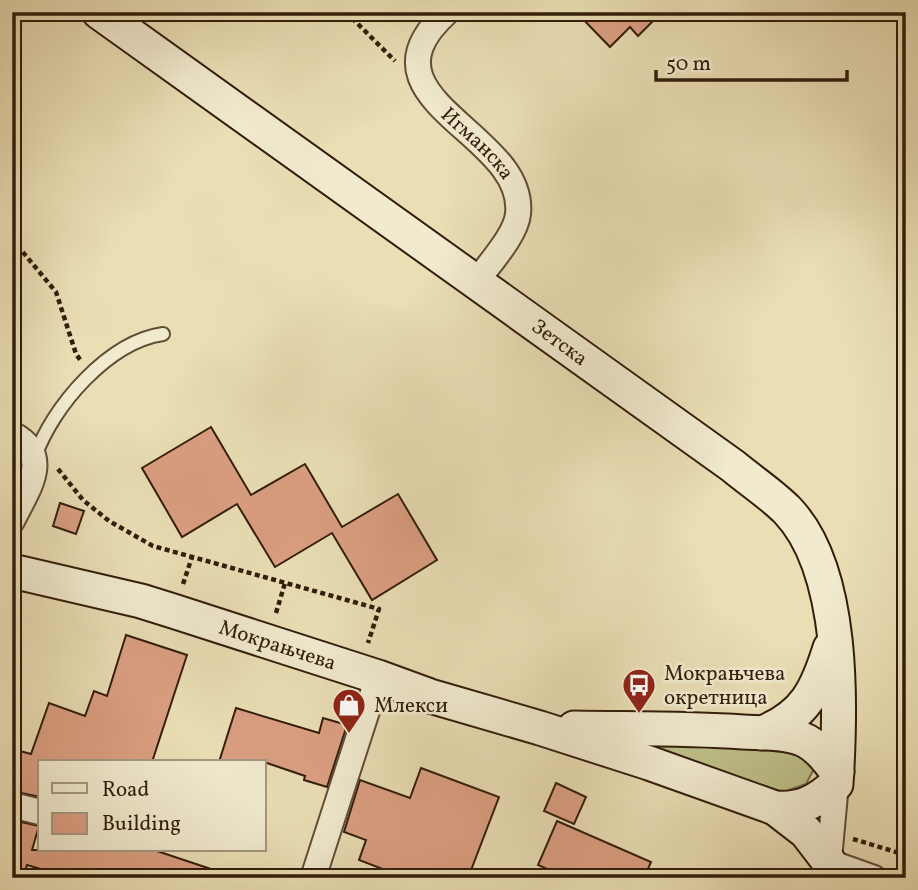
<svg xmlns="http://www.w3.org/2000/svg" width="918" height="890" viewBox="0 0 918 890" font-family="Vollkorn,serif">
<rect width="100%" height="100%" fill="#eadeb5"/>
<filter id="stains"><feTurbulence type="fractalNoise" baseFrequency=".00286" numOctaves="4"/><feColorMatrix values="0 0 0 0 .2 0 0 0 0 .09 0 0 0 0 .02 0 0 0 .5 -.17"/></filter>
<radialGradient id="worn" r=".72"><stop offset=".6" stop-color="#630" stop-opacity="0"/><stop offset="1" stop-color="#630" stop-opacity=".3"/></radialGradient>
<polygon fill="#bebf88" stroke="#786e4a" stroke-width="2" points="706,742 801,750 814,769 806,784 783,792 639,745"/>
<g fill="#db9f82" stroke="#321d0b" stroke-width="2">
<polygon points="576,12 662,12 638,36 630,27 610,47"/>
<polygon points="211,427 251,495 305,464 342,527 398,494 437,560 372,600 332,533 275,567 237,504 182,537 142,468"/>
<polygon points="60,503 84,511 76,534 53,526"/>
<polygon points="126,635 187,655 152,762 40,762 40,797 12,791 12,780 20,751 31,754 49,703 85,716 94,691 107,696"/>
<polygon points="236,708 319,733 323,718 347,725 327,787 304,780 305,776 264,762 219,762"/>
<polygon points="421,768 499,797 468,878 406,878 359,860 366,840 344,832 360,780 410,798"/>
<polygon points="556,783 586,797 574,824 544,811"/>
<polygon points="12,820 39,826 32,850 154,850 226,874 226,878 57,878 58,874 27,865 23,878 12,878"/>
<polygon points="557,821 651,862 644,878 568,878 538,865"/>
</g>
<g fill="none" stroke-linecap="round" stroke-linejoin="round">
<defs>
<path id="lane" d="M 35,457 C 52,407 108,342 163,334"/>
<g id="street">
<path id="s1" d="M 447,12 C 350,100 527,132 518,214 C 516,235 489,264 476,282"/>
<path d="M 12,434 C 54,456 27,490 12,521"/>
<polyline points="12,805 40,812"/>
<polyline points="829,862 874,878"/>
<polyline points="828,870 836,784"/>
<polyline points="313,878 378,677"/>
</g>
<g id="secondary">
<path id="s2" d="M 12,571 L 141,601 L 173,611 L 378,677 L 430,696 L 540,728 L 649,763 L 775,808 C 802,810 817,801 836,784 C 841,706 845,570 787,510 C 771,494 751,481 733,466 L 99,12"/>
<path d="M 574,728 C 630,729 687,728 743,732 C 762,733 784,732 802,739 C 817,745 828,760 837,772"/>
<path d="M 762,733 C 805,716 817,690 830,648"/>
<polyline points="775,808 806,832 829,862"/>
</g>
</defs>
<use href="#lane" stroke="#604d36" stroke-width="16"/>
<use href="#street" stroke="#604d36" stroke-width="28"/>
<use href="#secondary" stroke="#321d0b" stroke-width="37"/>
<g stroke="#321d0b" stroke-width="4.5" stroke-dasharray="5 3.5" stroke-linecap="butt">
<polyline points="346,12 395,61"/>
<polyline points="12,239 56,292 76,354 81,361"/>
<polyline points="58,469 83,500 109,521 153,546 379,609 368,643"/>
<polyline points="183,584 192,557"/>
<polyline points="276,613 285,583"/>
<polyline points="853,839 906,855"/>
</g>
<use href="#lane" stroke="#f1eacf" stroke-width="12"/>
<use href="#street" stroke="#f1eacf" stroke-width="24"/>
<use href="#secondary" stroke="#f1eacf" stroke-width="33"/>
</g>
<defs>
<symbol id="bus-pin" viewBox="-11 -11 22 30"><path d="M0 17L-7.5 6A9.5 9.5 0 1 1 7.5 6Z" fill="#8f2418" stroke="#f1eacf"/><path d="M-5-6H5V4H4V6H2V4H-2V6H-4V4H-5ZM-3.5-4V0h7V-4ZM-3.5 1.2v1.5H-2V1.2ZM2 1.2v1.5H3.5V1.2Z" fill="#fff"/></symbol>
<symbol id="shop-pin" viewBox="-11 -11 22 30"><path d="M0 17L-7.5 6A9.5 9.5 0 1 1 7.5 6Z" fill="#8f2418" stroke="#f1eacf"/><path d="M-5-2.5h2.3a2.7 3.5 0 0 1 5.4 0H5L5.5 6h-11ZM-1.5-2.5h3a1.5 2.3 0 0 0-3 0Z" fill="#fff"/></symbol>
</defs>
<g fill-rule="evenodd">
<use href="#bus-pin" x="620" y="666" width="38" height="52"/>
<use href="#shop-pin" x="330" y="686" width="38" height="52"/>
</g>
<g text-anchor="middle" stroke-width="5" stroke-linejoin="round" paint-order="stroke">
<g font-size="21" fill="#321d0b" stroke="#f1eacf">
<text dy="7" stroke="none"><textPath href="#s1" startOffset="163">Игманска</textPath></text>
<text transform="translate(560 342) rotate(36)" y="7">Зетска</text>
<text dy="7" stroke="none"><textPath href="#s2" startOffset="276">Мокрањчева</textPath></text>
</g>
<g font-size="21" fill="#321d0b" stroke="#f1eacf" text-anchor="start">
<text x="664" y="680">Мокрањчева<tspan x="664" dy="24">окретница</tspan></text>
<text x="374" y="712">Млекси</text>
</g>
</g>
<rect width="918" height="890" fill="none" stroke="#eadeb5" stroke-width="42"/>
<rect x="14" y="14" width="890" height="862" fill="none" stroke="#321d0b" stroke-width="3.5"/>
<rect x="21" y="21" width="876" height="848" fill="none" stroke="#321d0b" stroke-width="2"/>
<rect x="38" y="760" width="228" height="91" fill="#f1eacf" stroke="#a59881" stroke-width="2"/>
<rect x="52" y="783" width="35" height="10" fill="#f1eacf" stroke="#a59881" stroke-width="2"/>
<text x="102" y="796" font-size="21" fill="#321d0b">Road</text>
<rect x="52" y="813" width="35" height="21" fill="#db9f82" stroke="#a59881" stroke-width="2"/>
<text x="102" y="830" font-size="21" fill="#321d0b">Building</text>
<path d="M656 70v10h191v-10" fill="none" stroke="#321d0b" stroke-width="3.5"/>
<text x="666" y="70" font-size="21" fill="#321d0b" stroke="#f1eacf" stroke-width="5" paint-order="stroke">50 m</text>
<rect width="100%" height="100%" filter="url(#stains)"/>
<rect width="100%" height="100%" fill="url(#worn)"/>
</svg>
